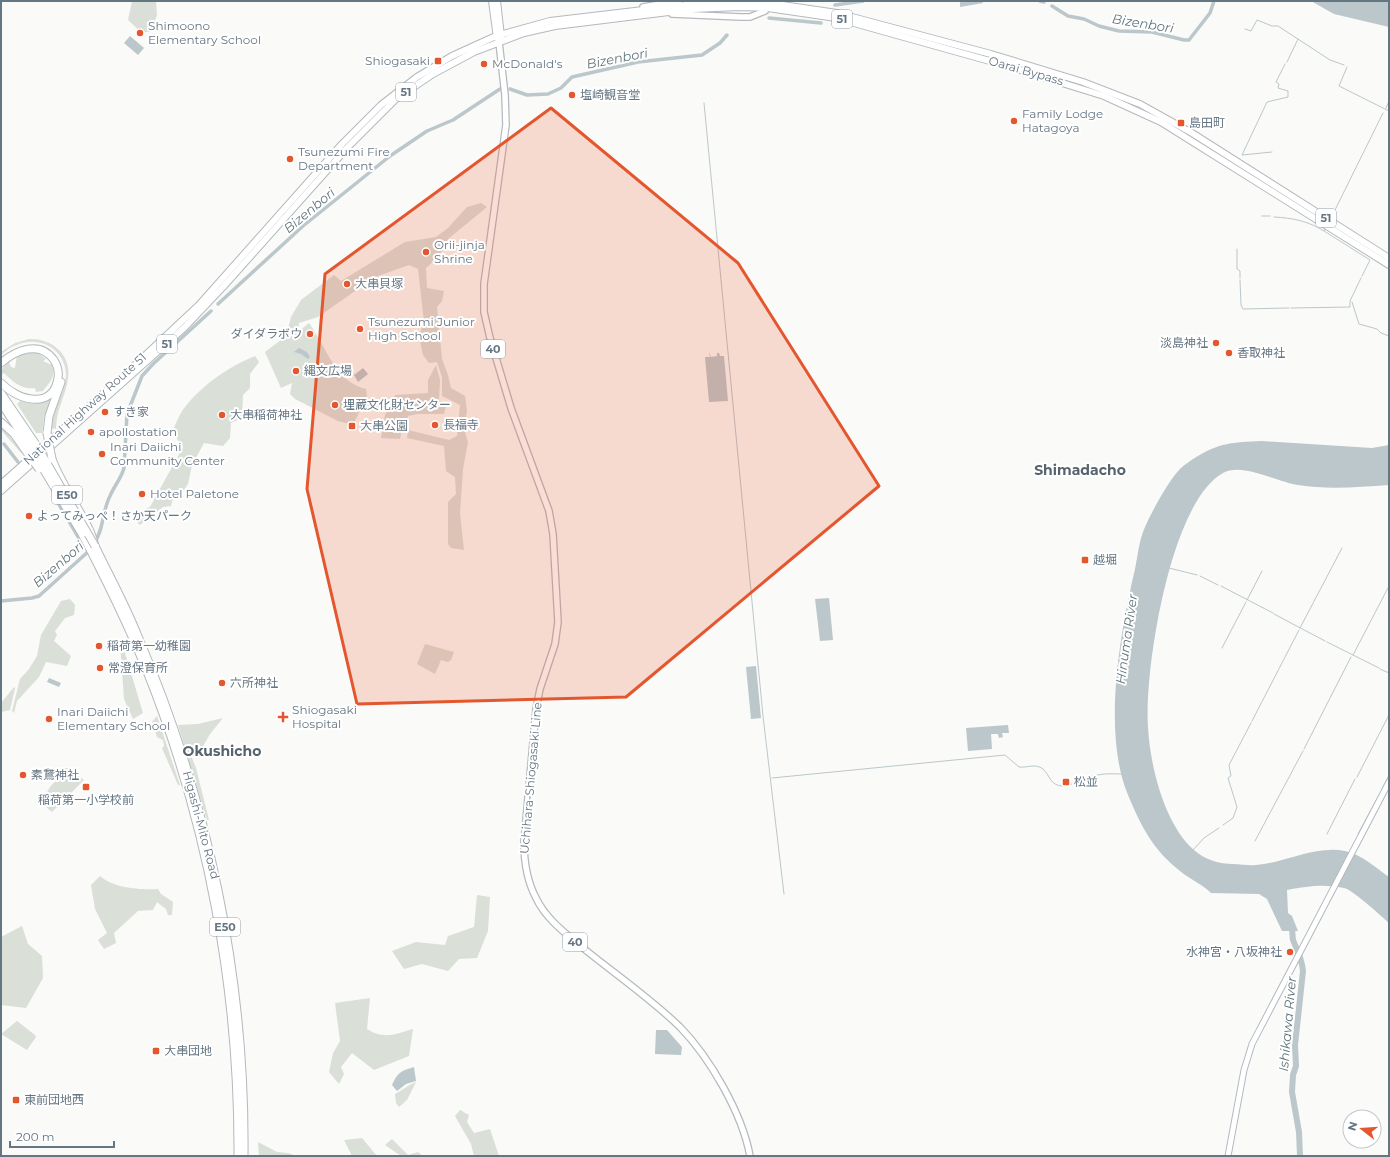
<svg xmlns="http://www.w3.org/2000/svg" width="1390" height="1157" viewBox="0 0 1390 1157" font-family="Montserrat,'Noto Sans JP',sans-serif">
<rect width="100%" height="100%" fill="#fafaf8"/>
<g fill="#dadfd7">
<polygon points="132,1 156,1 157,15 151,32 141,32 128,20"/>
<path d="M 481,203 L 487,207 L 448,239 L 439,256 L 426,268 L 427,288 L 444,291 L 442,301 L 437,307 L 442,359 L 448,375 L 451,388 L 465,396 L 467,411 L 464,429 L 468,442 L 463,469 L 460,513 L 464,550 L 451,548 L 448,544 L 448,502 L 456,494 L 455,477 L 446,471 L 444,446 L 407,438 L 408,430 L 449,440 L 457,436 L 460,405 L 442,396 L 442,377 L 437,362 L 429,363 L 423,355 L 419,336 L 424,322 L 418,269 L 409,265 L 375,277 L 318,317 L 299,323 L 298,332 L 309,323 C 325,345 336,383 366,389 L 367,396 L 353,425 L 338,421 L 295,399 L 290,394 L 292,383 L 281,388 L 265,352 L 286,336 L 291,317 L 301,300 L 334,275 L 341,281 L 405,242 L 436,237 L 448,228 L 467,207 Z"/>
<path d="M 29,339 C 42,339 51,342 60,351 C 77,371 64,392 58,413 C 57,418 56,424 56,429 L 50,428 L 50,422 C 55,407 65,391 66,375 C 66,352 44,337 23,343 C 14,345 8,349 1,355 L 1,352 L 15,343 Z"/>
<path d="M 37,352 L 46,359 L 43,361 L 52,365 C 56,377 50,382 43,391 L 36,392 L 35,388 C 22,390 13,382 4,373 L 1,375 L 1,370 L 9,362 L 11,367 L 15,368 L 17,355 Z"/>
<path d="M 255,356 L 259,362 L 250,374 L 250,388 L 243,395 L 242,418 L 231,423 L 230,438 L 223,446 L 204,443 L 192,465 L 188,484 L 184,490 L 175,492 L 171,506 L 163,507 L 140,525 L 134,519 L 142,510 L 150,507 L 183,447 L 172,432 C 176,424 179,414 185,407 C 202,385 230,366 255,356 Z"/>
<polygon points="436,365 440,380 439,400 446,406 444,414 417,414 408,416 405,429 402,429 400,439 381,438 385,415 395,395 428,393 428,380"/>
<polygon points="49,398 51,400 44,417 42,433 36,433 17,404 20,401 34,404"/>
<polygon points="1,426 23,452 21,453 1,430"/>
<polygon points="70,599 75,605 74,615 65,618 55,631 57,635 54,641 71,656 67,666 46,662 39,677 17,701 14,713 12,711 20,679 29,669 37,656 41,635 61,601"/>
<polygon points="120,643 122,643 143,713 133,719 124,699"/>
<polygon points="425,644 454,652 451,660 448,662 441,660 435,674 417,664"/>
<polygon points="14,687 15,688 10,710 1,712 1,703"/>
<polygon points="157,716 180,785 178,785 162,748 164,746 163,740 157,737 152,722"/>
<polygon points="223,718 210,734 202,748 187,746 196,768 209,820 207,820 178,725 198,724"/>
<path d="M 64,768 L 68,768 L 84,780 L 52,812 L 46,807 C 43,783 60,784 64,768 Z"/>
<path d="M 100,876 C 113,888 140,890 158,889 L 161,894 L 173,902 L 172,915 L 168,915 L 166,909 L 157,902 L 153,910 L 138,911 L 114,933 L 116,943 L 104,949 L 98,940 L 107,933 L 95,909 L 91,885 Z"/>
<polygon points="477,895 490,897 488,931 477,958 459,959 448,971 422,964 404,969 392,951 416,942 445,945 448,936 474,927"/>
<polygon points="22,926 28,944 42,956 43,978 26,1008 1,1005 1,937"/>
<path d="M 370,998 L 367,1029 C 385,1040 395,1034 413,1029 L 409,1056 L 374,1070 L 352,1053 L 341,1067 L 344,1074 L 339,1084 L 329,1072 L 333,1053 L 340,1041 L 335,1003 Z"/>
<polygon points="17,1021 35,1035 36,1037 27,1050 1,1034"/>
<path d="M 416,1082 L 407,1100 L 399,1107 L 396,1103 L 395,1094 C 403,1090 408,1085 416,1082 Z"/>
<polygon points="460,1110 469,1115 467,1122 474,1133 490,1129 499,1156 474,1156 471,1144 455,1116"/>
<polygon points="362,1138 377,1156 352,1156 344,1140"/>
<polygon points="392,1139 408,1155 418,1152 423,1156 401,1156 385,1145"/>
<polygon points="258,1142 277,1152 288,1153 297,1156 259,1156"/>
</g>
<g fill="#bbc7cb">
<polygon points="960,1 982,1 983,3 960,7"/>
<polygon points="1311,1 1389,1 1389,27 1334,14"/>
<polygon points="130,36 144,48 138,55 124,43"/>
<polygon points="299,348 307,352 310,357 308,359 301,354 294,352"/>
<polygon points="709,352 711,357 717,356 717,353 719,353 720,356 724,356 728,401 709,402 705,357 710,357"/>
<polygon points="363,368 368,374 358,382 354,375"/>
<path d="M 1262,441 L 1372,448 L 1389,445 L 1389,485 C 1359,487 1328,490 1298,485 C 1277,482 1242,462 1223,473 C 1170,502 1144,671 1148,727 C 1150,765 1164,824 1194,850 C 1205,860 1220,864 1233,864 C 1241,864 1249,866 1256,865 C 1285,863 1315,845 1345,851 C 1362,855 1375,867 1389,877 L 1389,923 C 1381,916 1352,889 1344,888 C 1324,884 1309,886 1287,890 L 1288,913 L 1292,916 L 1298,931 L 1282,931 L 1267,899 L 1259,894 L 1211,893 C 1202,884 1191,880 1180,871 C 1153,850 1141,826 1128,795 C 1102,733 1120,633 1135,569 C 1138,555 1139,540 1145,527 C 1151,513 1170,478 1181,468 C 1184,465 1189,462 1193,459 C 1218,443 1232,442 1262,441 Z"/>
<polygon points="829,598 833,640 820,641 815,599"/>
<polygon points="756,666 761,718 751,719 746,667"/>
<polygon points="49,678 61,683 59,687 47,682"/>
<polygon points="1008,725 1009,733 1002,733 1003,737 999,738 998,734 991,734 992,749 968,751 966,728"/>
<polygon points="656,1030 667,1030 682,1047 681,1055 655,1054"/>
<path d="M 414,1067 L 416,1081 L 406,1084 L 397,1091 L 392,1085 C 398,1072 401,1071 414,1067 Z"/>
</g>
<g fill="none" stroke-linecap="round" stroke-linejoin="round">
<g stroke="#bbc7cb" stroke-width="1">
<polyline points="1245,29 1251,31 1257,20 1272,26 1278,26 1330,60 1344,65"/>
<polyline points="1287,62 1298,39"/>
<polyline points="1347,67 1339,86 1389,111"/>
<polyline points="704,103 763,716 784,894"/>
<polyline points="1386,108 1389,101"/>
<polyline points="1272,152 1242,155 1267,102 1288,97 1288,91 1278,88 1279,84 1276,82 1285,64"/>
<polyline points="1262,216 1270,216"/>
<polyline points="1332,216 1383,113"/>
<path d="M 1274,217 C 1293,218 1308,221 1324,231 L 1325,229"/>
<polyline points="1324,231 1370,260 1362,276"/>
<polyline points="1237,249 1237,269 1240,271 1240,278"/>
<polyline points="1240,280 1241,305 1243,309 1289,308"/>
<polyline points="1352,302 1359,324 1377,329 1381,333 1389,336"/>
<polyline points="1291,308 1350,307 1350,301 1361,278"/>
<polyline points="1169,568 1197,575"/>
<polyline points="1200,576 1218,585"/>
<polyline points="1221,586 1273,613"/>
<polyline points="1247,600 1262,571"/>
<polyline points="1274,614 1325,641"/>
<polyline points="1300,628 1342,548"/>
<polyline points="1327,642 1379,668"/>
<polyline points="1222,648 1246,602"/>
<polyline points="1353,655 1389,586"/>
<polyline points="1380,669 1389,673"/>
<polyline points="1252,721 1299,630"/>
<polyline points="1304,749 1351,657"/>
<polyline points="1357,777 1389,715"/>
<path d="M 772,778 L 1005,755 L 1019,767 C 1028,768 1035,763 1043,769 C 1050,775 1050,786 1063,786 C 1075,785 1086,776 1098,775 C 1106,773 1114,774 1122,774"/>
<polyline points="1382,789 1389,775"/>
<polyline points="1223,825 1233,818 1237,807 1228,778 1231,776 1229,765 1251,723"/>
<polyline points="1327,834 1355,779"/>
<polyline points="1358,834 1380,793"/>
<polyline points="1255,841 1303,751"/>
<polyline points="1193,850 1204,838 1219,828"/>
</g>
<g stroke="#bbc7cb" stroke-width="3.5">
<polyline points="1040,1 1044,2"/>
<polyline points="835,5 863,1"/>
<polyline points="1052,6 1068,16 1084,19 1099,26 1119,31 1152,32 1184,40 1189,40 1210,13 1214,1"/>
<polyline points="769,18 821,23"/>
<polyline points="510,89 527,95 548,94 561,88 572,77 638,62 702,55 720,43 727,35"/>
<polyline points="218,304 303,226 390,156 427,131 453,120 500,89"/>
<polyline points="4,444 18,462"/>
<polyline points="54,496 83,545"/>
<path d="M 94,543 C 104,530 102,511 110,496 C 114,486 121,479 124,468 L 127,414 L 142,376 L 153,364 L 211,311"/>
<polyline points="1,601 32,598 39,596 90,550"/>
</g>
<path stroke="#bbc7cb" stroke-width="6" d="M 1291,924 C 1293,929 1292,934 1293,940 C 1297,950 1302,959 1303,971 L 1295,1045 L 1296,1066 L 1293,1075 L 1292,1092 L 1299,1132 L 1300,1156"/>
<defs>
<polyline id="secondary" points="1228,1156 1244,1070 1252,1044 1389,782"/>
<g id="primary">
<polyline points="643,7 679,1"/>
<polyline points="672,14 741,17 750,17 765,11"/>
<path d="M 499,42 L 505,95 L 506,125 L 484,284 L 484,312 L 490,338 L 511,408 L 549,511 L 553,534 L 558,622 L 555,644 L 540,689 L 536,709 L 524,842 C 524,862 527,881 536,898 C 546,919 565,933 583,948 C 615,974 650,998 680,1027 C 710,1058 742,1113 750,1156"/>
</g>
<g id="trunk">
<polyline points="492,1 497,38"/>
<polyline points="497,1 501,36"/>
<polyline points="1,484 135,365 199,305 342,144 381,105 417,77 452,56 496,36 550,21 694,4 739,2 769,3 837,13 991,54 1083,82 1140,104 1192,133 1389,258"/>
<polyline points="1,491 185,327 223,287 347,148 396,99 433,74 474,52 524,33 555,26 693,9 739,7 768,8 836,18 1004,65 1104,96 1161,122 1389,265"/>
</g>
<g id="motorway">
<path d="M 1,363 C 16,350 40,340 54,360 C 57,365 59,372 58,378 C 53,411 17,400 1,383"/>
<polyline points="1,393 37,446"/>
<polyline points="1,403 32,450"/>
<polyline points="1,422 14,434 28,454"/>
<polyline points="47,433 49,416 61,382"/>
<path d="M 52,459 C 61,483 77,505 88,527 C 92,534 93,541 96,548 C 110,577 125,604 137,634 C 208,798 246,977 244,1156"/>
<path d="M 82,534 C 105,578 127,623 146,669 C 208,823 239,991 238,1156"/>
</g>
</defs>
<use href="#secondary" stroke="#b3babf" stroke-width="7"/>
<use href="#primary" stroke="#b5babe" stroke-width="8"/>
<use href="#trunk" stroke="#b4b9bd" stroke-width="8"/>
<use href="#motorway" stroke="#b4b9bd" stroke-width="9"/>
<use href="#secondary" stroke="#fff" stroke-width="5"/>
<use href="#primary" stroke="#fff" stroke-width="5.5"/>
<use href="#trunk" stroke="#fff" stroke-width="6"/>
<use href="#motorway" stroke="#fff" stroke-width="7"/>
<defs>
<g id="motorway-bridge">
<polyline points="47,433 52,459"/>
<polyline points="37,446 95,546"/>
<polyline points="32,450 82,534"/>
<polyline points="28,454 39,469"/>
</g>
</defs>
<use href="#motorway-bridge" stroke="#b4b9bd" stroke-width="9" stroke-linecap="butt"/>
<use href="#motorway-bridge" stroke="#fff" stroke-width="7"/>
</g>
<path fill="#e4572e" fill-opacity="0.2" stroke="#e4572e" stroke-width="3" stroke-linejoin="round" d="M 551,108 L 738,263 L 879,486 L 626,697 L 357,704 L 307,489 L 325,274 Z"/>
<g fill="#e4572e" stroke="#fff" stroke-width="1.5">
<circle cx="140" cy="33" r="4"/>
<rect x="434" y="57" width="8" height="8" rx="2"/>
<circle cx="484" cy="64" r="4"/>
<circle cx="572" cy="95" r="4"/>
<circle cx="1014" cy="121" r="4"/>
<rect x="1177" y="119" width="8" height="8" rx="2"/>
<circle cx="290" cy="159" r="4"/>
<circle cx="426" cy="252" r="4"/>
<circle cx="347" cy="284" r="4"/>
<circle cx="360" cy="329" r="4"/>
<circle cx="310" cy="334" r="4"/>
<circle cx="1216" cy="343" r="4"/>
<circle cx="1229" cy="353" r="4"/>
<circle cx="296" cy="371" r="4"/>
<circle cx="335" cy="405" r="4"/>
<circle cx="105" cy="412" r="4"/>
<circle cx="222" cy="415" r="4"/>
<circle cx="435" cy="425" r="4"/>
<rect x="348" y="422" width="8" height="8" rx="2"/>
<circle cx="91" cy="432" r="4"/>
<circle cx="102" cy="454" r="4"/>
<circle cx="142" cy="494" r="4"/>
<circle cx="29" cy="516" r="4"/>
<rect x="1081" y="556" width="8" height="8" rx="2"/>
<circle cx="99" cy="646" r="4"/>
<circle cx="100" cy="668" r="4"/>
<circle cx="222" cy="683" r="4"/>
<path d="M281 711h4v4h4v4h-4v4h-4v-4h-4v-4h4z"/>
<circle cx="49" cy="719" r="4"/>
<circle cx="23" cy="775" r="4"/>
<rect x="1062" y="778" width="8" height="8" rx="2"/>
<rect x="82" y="783" width="8" height="8" rx="2"/>
<circle cx="1290" cy="952" r="4"/>
<rect x="152" y="1047" width="8" height="8" rx="2"/>
<rect x="12" y="1096" width="8" height="8" rx="2"/>
</g>
<g text-anchor="middle" stroke-width="4" stroke-linejoin="round" paint-order="stroke">
<g fill="#fff" stroke="#939fa8" stroke-width="1">
<rect x="832" y="10" width="20" height="18" rx="3"/>
<rect x="396" y="83" width="20" height="18" rx="3"/>
<rect x="1316" y="209" width="20" height="18" rx="3"/>
<rect x="157" y="335" width="20" height="18" rx="3"/>
<rect x="481" y="340" width="24" height="18" rx="3"/>
<rect x="52" y="486" width="30" height="18" rx="3"/>
<rect x="210" y="918" width="30" height="18" rx="3"/>
<rect x="563" y="933" width="24" height="18" rx="3"/>
</g>
<g font-size="11" font-weight="bold" fill="#657683">
<text x="842" y="23">51</text>
<text x="406" y="96">51</text>
<text x="1326" y="222">51</text>
<text x="167" y="348">51</text>
<text x="493" y="353">40</text>
<text x="67" y="499">E50</text>
<text x="225" y="931">E50</text>
<text x="575" y="946">40</text>
</g>
<g font-size="12" fill="#657683" stroke="#fff" text-anchor="start">
<text x="148" y="30">Shimoono<tspan x="148" dy="14">Elementary School</tspan></text>
<text x="430" y="65" text-anchor="end">Shiogasaki</text>
<text x="492" y="68">McDonald's</text>
<text x="580" y="99">塩崎観音堂</text>
<text x="1022" y="118">Family Lodge<tspan x="1022" dy="14">Hatagoya</tspan></text>
<text x="1189" y="127">島田町</text>
<text x="298" y="156">Tsunezumi Fire<tspan x="298" dy="14">Department</tspan></text>
<text x="434" y="249">Orii-jinja<tspan x="434" dy="14">Shrine</tspan></text>
<text x="355" y="288">大串貝塚</text>
<text x="368" y="326">Tsunezumi Junior<tspan x="368" dy="14">High School</tspan></text>
<text x="302" y="338" text-anchor="end">ダイダラボウ</text>
<text x="1208" y="347" text-anchor="end">淡島神社</text>
<text x="1237" y="357">香取神社</text>
<text x="304" y="375">縄文広場</text>
<text x="343" y="409">埋蔵文化財センター</text>
<text x="113" y="416">すき家</text>
<text x="230" y="419">大串稲荷神社</text>
<text x="443" y="429">長福寺</text>
<text x="360" y="430">大串公園</text>
<text x="99" y="436">apollostation</text>
<text x="110" y="451">Inari Daiichi<tspan x="110" dy="14">Community Center</tspan></text>
<text x="150" y="498">Hotel Paletone</text>
<text x="37" y="520">よってみっぺ！さか天パーク</text>
<text x="1093" y="564">越堀</text>
<text x="107" y="650">稲荷第一幼稚園</text>
<text x="108" y="672">常澄保育所</text>
<text x="230" y="687">六所神社</text>
<text x="292" y="714">Shiogasaki<tspan x="292" dy="14">Hospital</tspan></text>
<text x="57" y="716">Inari Daiichi<tspan x="57" dy="14">Elementary School</tspan></text>
<text x="31" y="779">素鵞神社</text>
<text x="1074" y="786">松並</text>
<text x="86" y="804" text-anchor="middle">稲荷第一小学校前</text>
<text x="1282" y="956" text-anchor="end">水神宮・八坂神社</text>
<text x="164" y="1055">大串団地</text>
<text x="24" y="1104">東前団地西</text>
</g>
<g font-size="12" fill="#657683" stroke="#fff">
<text transform="translate(1026 71) rotate(16)" y="4">Oarai Bypass</text>
<text transform="translate(85 409) rotate(-42)" y="4">National Highway Route 51</text>
<text transform="translate(531 778) rotate(-85)" y="4">Uchihara-Shiogasaki Line</text>
<text transform="translate(201 825) rotate(75)" y="4">Higashi-Mito Road</text>
</g>
<g font-size="13" font-style="italic" fill="#60757c" stroke="#fff">
<text transform="translate(1143 23) rotate(9)" y="5">Bizenbori</text>
<text transform="translate(617 58) rotate(-11)" y="5">Bizenbori</text>
<text transform="translate(309 210) rotate(-40)" y="5">Bizenbori</text>
<text transform="translate(58 564) rotate(-41)" y="5">Bizenbori</text>
<text transform="translate(1126 639) rotate(-82)" y="5">Hinuma River</text>
<text transform="translate(1287 1024) rotate(-85)" y="5">Ishikawa River</text>
</g>
<g font-size="14" font-weight="bold" fill="#57646e" stroke="#fff">
<text x="1080" y="475">Shimadacho</text>
<text x="222" y="756">Okushicho</text>
</g>
</g>
<rect width="1390" height="1157" fill="none" stroke="#657683" stroke-width="4"/>
<g transform="translate(1362 1129) rotate(287)"><circle r="19" fill="#ffffff" stroke="#c1c8cd"/>
<path d="M0-3L7 15L0 10L-7 15Z" fill="#e4572e"/>
<text y="-6" font-size="11" font-weight="bold" text-anchor="middle" fill="#657683">N</text>
</g>
<path d="M10 1141v6h104v-6" fill="none" stroke="#657683" stroke-width="2"/>
<text x="16" y="1141" font-size="12" fill="#657683" stroke="#ffffff" stroke-width="3" paint-order="stroke">200 m</text>
</svg>
